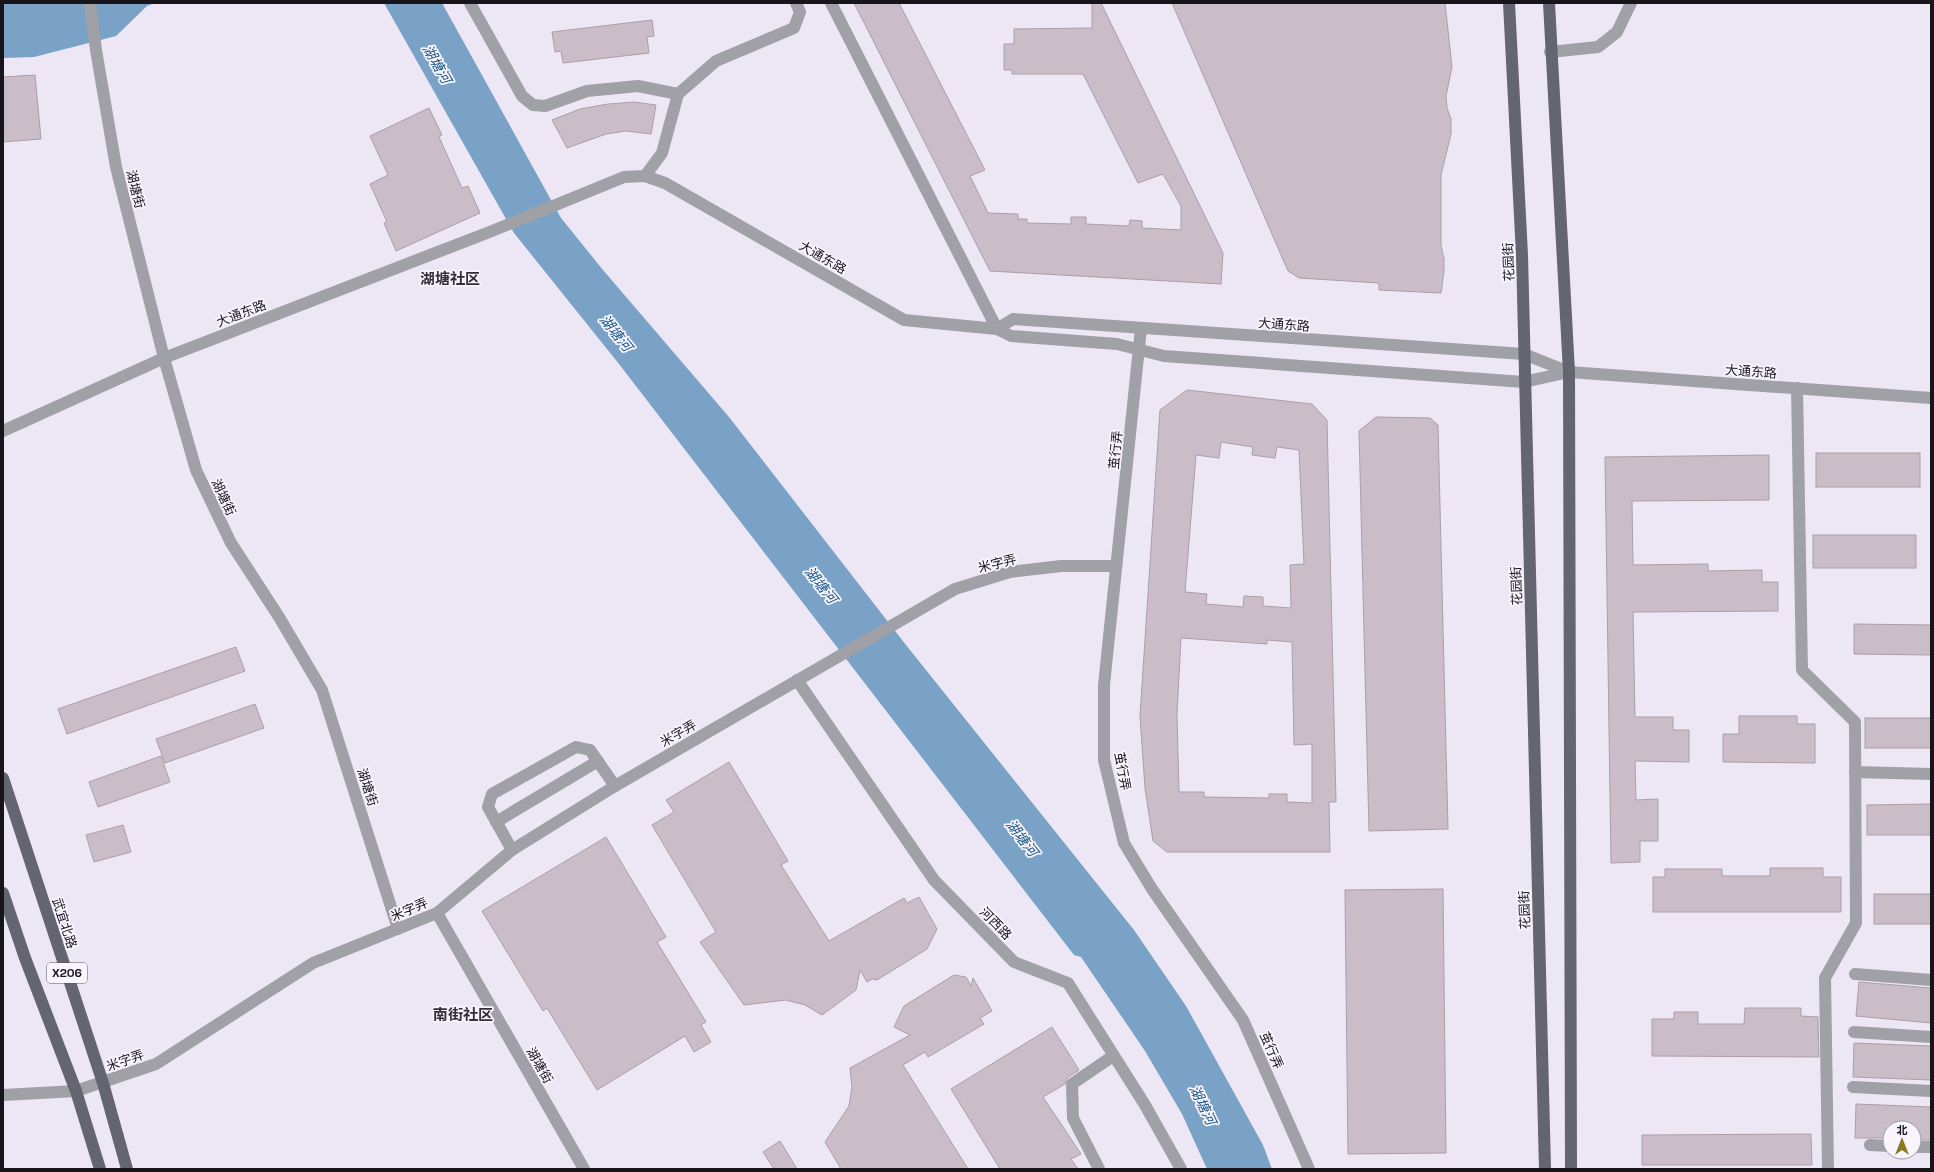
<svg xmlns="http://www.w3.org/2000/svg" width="1934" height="1172" viewBox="0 0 1934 1172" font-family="'Space Grotesk','Noto Sans SC',sans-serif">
<rect width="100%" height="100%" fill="#ede6f5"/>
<g fill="#79a2c6">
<polygon points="3,3 155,3 147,6 116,36 34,57 3,58"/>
<polygon points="384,3 442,3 561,218 603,270 729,417 906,645 1134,930 1186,1006 1263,1145 1272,1169 1207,1169 1182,1114 1145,1051 1081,957 1074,955 619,364 514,233"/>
</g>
<g fill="#cbbdc7" stroke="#ac9ea7" fill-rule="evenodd">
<polygon points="854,3 899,3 985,170 970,176 988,213 1018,214 1018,219 1027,219 1027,223 1071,224 1071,217 1086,217 1086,224 1129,226 1130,220 1142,221 1142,228 1181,230 1181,206 1163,174 1138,183 1083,74 1012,74 1012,70 1004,70 1004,44 1014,44 1014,29 1092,28 1092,3 1101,3 1223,253 1221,284 990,271"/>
<polygon points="1172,3 1445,3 1452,67 1446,96 1447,108 1451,119 1451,134 1441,175 1441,245 1444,259 1444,271 1441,293 1379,290 1379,283 1299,278 1288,271"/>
<polygon points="652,20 654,36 647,37 649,53 563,63 561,51 555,52 552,32"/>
<polygon points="35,75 41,139 3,142 3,77"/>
<polygon points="634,102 656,105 651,134 626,131 606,134 567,148 552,120 580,109 608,104"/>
<polygon points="429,108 442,135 439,137 462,188 468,186 480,213 396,251 384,223 387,222 370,184 388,175 370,136"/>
<path d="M 1187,390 L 1312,404 L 1327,420 L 1336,802 L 1329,802 L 1330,852 L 1167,852 L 1153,841 L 1145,788 L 1140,716 L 1160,410 ZM 1221,442 L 1253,447 L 1252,455 L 1275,458 L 1277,447 L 1299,450 L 1304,564 L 1290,565 L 1291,608 L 1263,606 L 1263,597 L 1244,596 L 1243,607 L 1206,604 L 1207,594 L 1185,592 L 1196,455 L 1219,458 ZM 1181,638 L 1267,644 L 1267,640 L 1292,642 L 1294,745 L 1312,744 L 1312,803 L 1287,802 L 1287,794 L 1269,794 L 1269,798 L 1204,797 L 1204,792 L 1179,792 L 1177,714 Z"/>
<polygon points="1376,417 1430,418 1438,425 1448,829 1369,831 1359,431"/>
<rect x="1816" y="453" width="104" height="34"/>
<polygon points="1769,455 1769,500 1632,501 1633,565 1708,564 1708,571 1762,570 1762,582 1778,582 1778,611 1633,612 1635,717 1673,717 1673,730 1689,730 1689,762 1635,761 1636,800 1658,799 1658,841 1640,841 1640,862 1611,863 1605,457"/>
<rect x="1813" y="535" width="103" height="33"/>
<polygon points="1854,624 1931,625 1931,655 1854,654"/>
<polygon points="236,647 245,671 67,734 58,709"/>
<polygon points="255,704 264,728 165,763 156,739"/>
<polygon points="1739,716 1797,716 1797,724 1815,724 1815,763 1723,762 1723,734 1739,734"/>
<rect x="1865" y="718" width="66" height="30"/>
<polygon points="161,756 170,782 98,807 89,782"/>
<polygon points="729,762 788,861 781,865 829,941 904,898 907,903 919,897 937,929 927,949 877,980 872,979 867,982 860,970 856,990 822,1015 805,1005 786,1000 744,1005 700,942 716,932 652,825 674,812 666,800"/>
<polygon points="1931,804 1931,835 1867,835 1867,805"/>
<polygon points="123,825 131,852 94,862 86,835"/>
<polygon points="606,837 666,937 657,942 706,1022 701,1025 711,1042 694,1052 685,1036 597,1090 547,1008 543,1011 482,911"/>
<polygon points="1770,868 1823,868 1823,877 1841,877 1841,912 1653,912 1653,877 1665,877 1665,869 1722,869 1722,876 1770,876"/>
<polygon points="1443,889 1446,1153 1348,1154 1345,890"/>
<rect x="1874" y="894" width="57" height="30"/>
<polygon points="954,975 966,977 971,986 973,978 992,1011 980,1018 984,1024 928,1057 925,1052 903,1065 968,1169 841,1169 825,1142 849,1106 852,1087 850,1068 910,1035 894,1027 904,1006"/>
<polygon points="1859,982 1931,988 1931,1023 1856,1016"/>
<polygon points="1745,1008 1801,1008 1801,1016 1818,1017 1819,1057 1652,1056 1652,1019 1674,1019 1674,1012 1698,1012 1698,1024 1744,1024"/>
<polygon points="1052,1027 1079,1070 1067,1078 1065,1084 1043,1097 1081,1154 1071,1159 1078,1169 1000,1169 951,1089"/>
<polygon points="1854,1043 1931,1046 1931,1080 1853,1077"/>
<polygon points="1856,1104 1931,1107 1931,1140 1914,1140 1914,1128 1890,1128 1890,1138 1855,1138"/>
<polygon points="1811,1134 1812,1165 1642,1165 1642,1135"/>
<polygon points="780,1141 797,1169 774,1169 763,1152"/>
</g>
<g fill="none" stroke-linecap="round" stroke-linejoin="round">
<g stroke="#9fa1a7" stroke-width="12">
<polyline points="90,3 96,50 116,167 164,358 196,470 231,543 279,617 322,690 398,929"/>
<polyline points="470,3 522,96 533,105 545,106 587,91 638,86 678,94"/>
<polyline points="831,3 997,329"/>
<polyline points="1550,52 1598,47 1617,32 1631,3"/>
<polyline points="645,176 662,153 678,94 716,61 794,28 800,12 796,3"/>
<polyline points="1141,328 1104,685 1104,760 1124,843 1152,889 1243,1020 1309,1169"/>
<polyline points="997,329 1013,319 1524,354 1569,372"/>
<polyline points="1797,388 1802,670 1855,722 1856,923 1825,978 1828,1169"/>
<polyline points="3,431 164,358 492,231 624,177 645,176 665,183 904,320 997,329 1011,336 1117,344 1164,356 1524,382 1569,372 1931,398"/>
<polyline points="797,680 934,880 1014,962 1068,983 1145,1105 1181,1169"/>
<polyline points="1855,772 1931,774"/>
<polyline points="496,822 598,761"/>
<polyline points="512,850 488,807 492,794 576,747 590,750 615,786"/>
<polyline points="437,913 584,1169"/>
<polyline points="1855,974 1931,980"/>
<polyline points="1854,1032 1931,1037"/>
<polyline points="1853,1087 1931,1091"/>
<polyline points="3,1095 76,1091 156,1064 313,963 437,913 512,850 615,786 955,589 1010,572 1061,566 1116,566"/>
<polyline points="1870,1145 1890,1146"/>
<polyline points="1914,1147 1931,1147"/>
<polyline points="1099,1169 1073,1118 1072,1084 1113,1056"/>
</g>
<g stroke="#636570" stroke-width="12">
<polyline points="1509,3 1522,255 1545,1169"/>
<polyline points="1549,3 1569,372 1571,1169"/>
<polyline points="3,778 103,1083 127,1169"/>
<polyline points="3,893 25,958 76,1091 100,1169"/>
</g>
</g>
<g text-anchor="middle" stroke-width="3.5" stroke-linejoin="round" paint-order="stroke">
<rect fill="#f9f5fe" stroke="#5b585e" stroke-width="1" x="47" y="963" width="40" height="20" rx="3"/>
<g font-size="12" font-weight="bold" fill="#17151a">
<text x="67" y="977">X206</text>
</g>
<g font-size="13" fill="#17151a" stroke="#f9f5fe">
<text transform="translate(136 189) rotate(76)" y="5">湖塘街</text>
<text transform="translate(823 257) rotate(30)" y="5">大通东路</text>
<text transform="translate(1508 262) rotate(-92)" y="5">花园街</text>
<text transform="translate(241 313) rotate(-21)" y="5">大通东路</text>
<text transform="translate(1284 324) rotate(4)" y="5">大通东路</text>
<text transform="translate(1751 371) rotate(4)" y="5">大通东路</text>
<text transform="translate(1115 450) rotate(-84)" y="5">茧行弄</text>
<text transform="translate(224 497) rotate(65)" y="5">湖塘街</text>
<text transform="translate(997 563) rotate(-14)" y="5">米字弄</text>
<text transform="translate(1516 586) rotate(-92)" y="5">花园街</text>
<text transform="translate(678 733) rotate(-30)" y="5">米字弄</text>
<text transform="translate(1123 771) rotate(80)" y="5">茧行弄</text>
<text transform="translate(368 787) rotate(72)" y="5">湖塘街</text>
<text transform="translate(409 909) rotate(-23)" y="5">米字弄</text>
<text transform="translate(1524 910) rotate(-92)" y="5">花园街</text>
<text transform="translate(65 923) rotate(72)" y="5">武宜北路</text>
<text transform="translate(996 923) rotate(46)" y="5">河西路</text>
<text transform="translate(1272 1050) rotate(66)" y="5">茧行弄</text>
<text transform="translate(125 1060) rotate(-19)" y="5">米字弄</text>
<text transform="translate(540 1065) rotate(60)" y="5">湖塘街</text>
</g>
<g font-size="14" font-style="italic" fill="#135383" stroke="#f9f5fe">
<text transform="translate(437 64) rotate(60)" y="5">湖塘河</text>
<text transform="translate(616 333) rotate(51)" y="5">湖塘河</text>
<text transform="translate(821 585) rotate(51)" y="5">湖塘河</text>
<text transform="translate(1022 838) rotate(52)" y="5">湖塘河</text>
<text transform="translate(1203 1105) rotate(64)" y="5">湖塘河</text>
</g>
<g font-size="15" font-weight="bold" fill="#342e39" stroke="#f9f5fe">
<text x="450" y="284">湖塘社区</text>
<text x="463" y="1020">南街社区</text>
</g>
</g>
<rect width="1934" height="1172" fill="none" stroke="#17151a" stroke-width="8"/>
<g transform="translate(1902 1140)"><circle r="19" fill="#f9f5fe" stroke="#9f9ba3"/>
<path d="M0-3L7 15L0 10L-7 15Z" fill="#897a1f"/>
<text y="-6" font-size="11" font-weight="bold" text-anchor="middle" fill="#17151a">北</text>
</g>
</svg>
